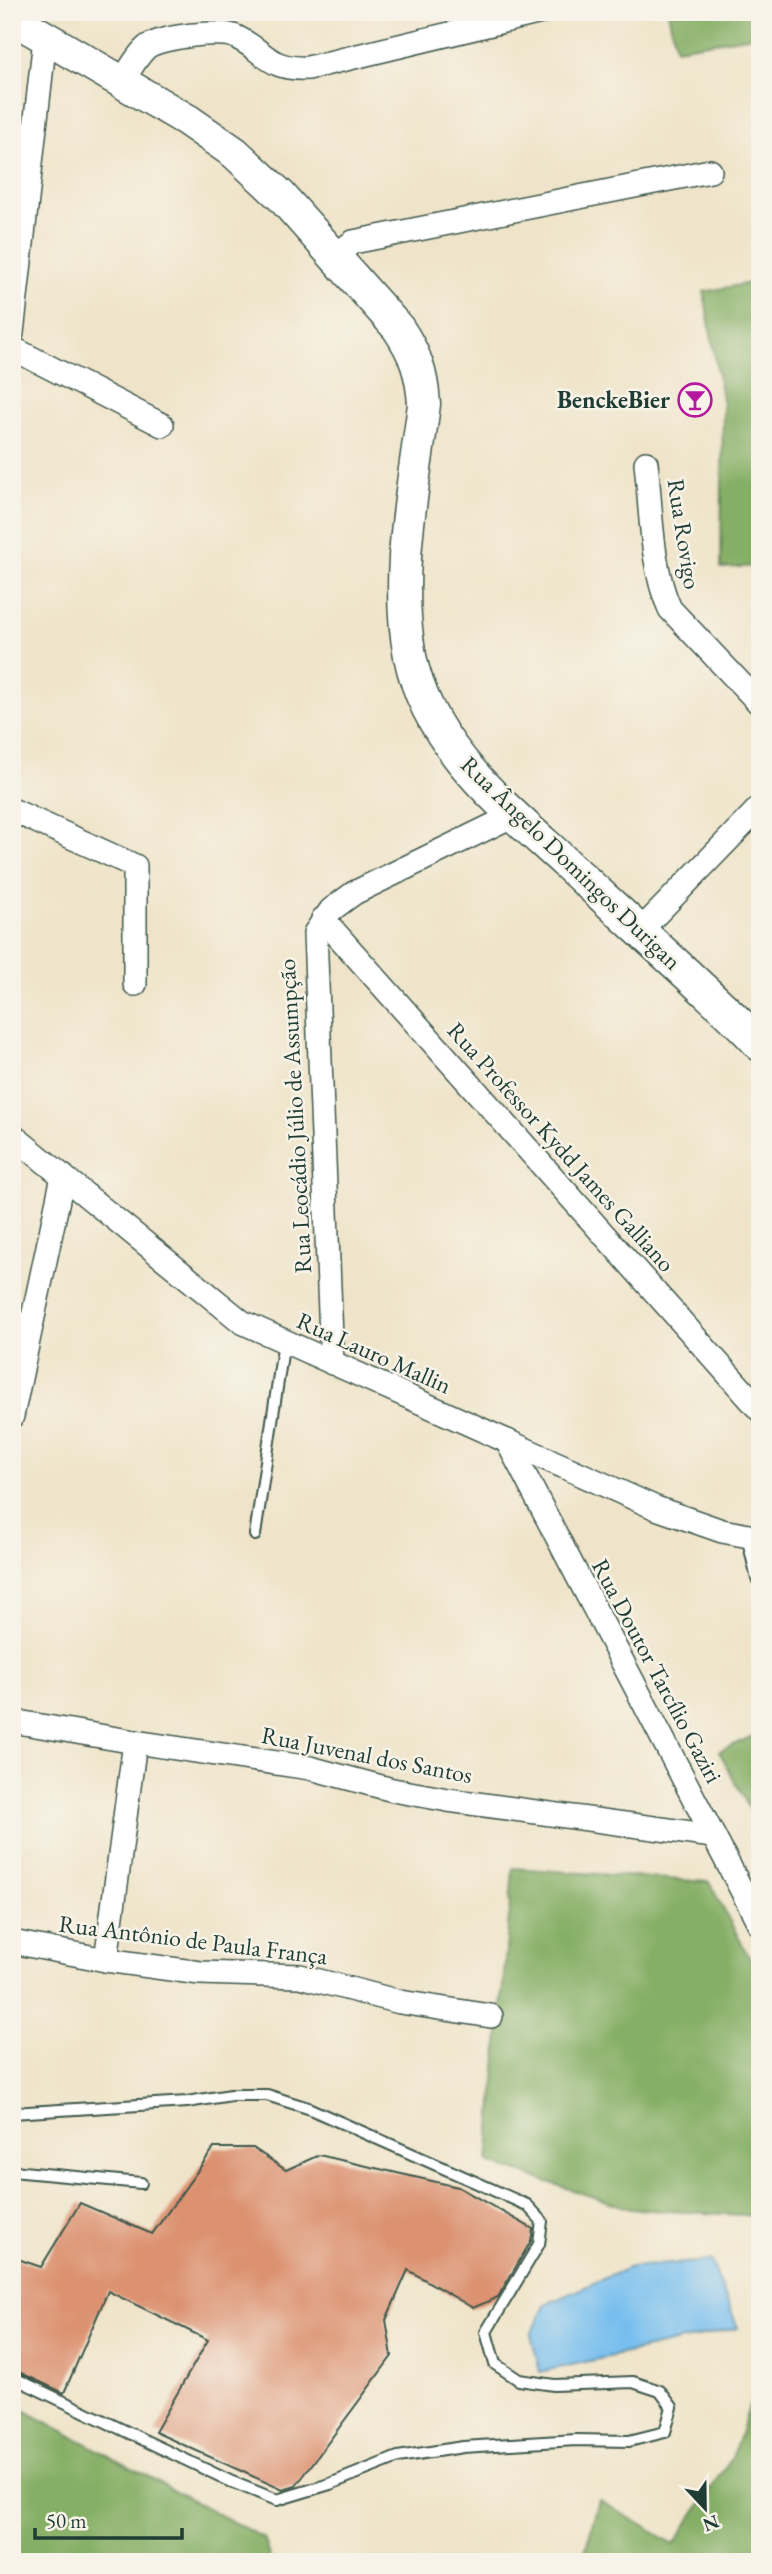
<svg xmlns="http://www.w3.org/2000/svg" width="772" height="2574" viewBox="0 0 772 2574" font-family="'EB Garamond',serif">
<rect width="100%" height="100%" fill="#f7f3e8"/>
<filter id="ink" filterUnits="userSpaceOnUse"><feTurbulence type="fractalNoise" baseFrequency=".0143" numOctaves="2"/><feDisplacementMap in="SourceGraphic" scale="14" xChannelSelector="R" yChannelSelector="G"/><feConvolveMatrix kernelMatrix="1 2 1 2 8 2 1 2 1" color-interpolation-filters="sRGB"/></filter>
<filter id="wash" filterUnits="userSpaceOnUse"><feTurbulence type="fractalNoise" baseFrequency=".00686" numOctaves="4" result="noise"/><feDisplacementMap in="SourceGraphic" scale="28" xChannelSelector="R" yChannelSelector="G"/><feGaussianBlur stdDeviation="1.57" result="paint"/><feColorMatrix in="noise" values="0 0 0 0 0 0 0 0 0 0 0 0 0 0 0 0 0 1.4 0 .05"/><feComposite in="paint" operator="in"/></filter>
<g filter="url(#wash)">
<rect width="100%" height="100%" fill="#efe4c9"/>
<g fill="#86af66" stroke="#52764d" stroke-width="2">
<polygon points="668,12 760,12 760,35 676,48"/>
<polygon points="760,281 760,566 721,568 723,405 704,292"/>
<polygon points="760,1733 760,1829 719,1751"/>
<polygon points="513,1868 709,1882 758,1974 760,1973 760,2216 630,2209 488,2162"/>
<polygon points="760,2374 760,2562 582,2562 599,2500 674,2544 732,2458"/>
<polygon points="18,2407 263,2538 271,2562 12,2562 12,2412"/>
</g>
<polygon fill="#76beee" stroke="#4a7e91" stroke-width="2" points="711,2261 738,2328 540,2372 531,2334 546,2304 630,2267"/>
<g id="blocks">
<polygon fill="#dc9271" points="214,2148 253,2148 286,2170 319,2155 458,2187 533,2229 531,2241 498,2297 473,2308 408,2270 386,2320 392,2356 296,2486 283,2490 155,2432 208,2340 108,2291 64,2393 12,2369 12,2257 41,2267 80,2203 152,2234"/>
</g>
</g>
<g filter="url(#ink)">
<use href="#blocks" fill-opacity="0" stroke="#3e564a" stroke-width="2"/>
<g fill="none" stroke-linecap="round" stroke-linejoin="round">
<defs>
<g id="lane">
<polyline points="255,1535 284,1341"/>
<polyline points="747,1536 757,1579 760,1581"/>
<polyline points="12,2113 187,2102 231,2095 267,2095 308,2108 527,2205 542,2221 539,2244 486,2332 495,2364 519,2380 554,2385 633,2382 660,2391 672,2407 665,2432 629,2441 576,2440 463,2447 398,2457 330,2484 277,2500 232,2482 12,2377"/>
<polyline points="12,2171 141,2183"/>
</g>
<g id="street">
<path d="M 121,82 C 129,72 137,55 147,47 C 160,37 222,29 236,37 C 267,52 268,70 308,68 L 541,12"/>
<polyline points="335,255 353,242 710,171"/>
<polyline points="12,333 45,38"/>
<polyline points="12,348 162,425"/>
<path d="M 646,463 C 651,507 651,569 670,609 L 760,704"/>
<polyline points="12,810 135,866 135,984"/>
<polyline points="323,919 760,1410"/>
<polyline points="640,931 760,807"/>
<polyline points="12,1135 242,1322 656,1508 722,1531 760,1538"/>
<polyline points="332,1363 315,933 331,910 354,893 514,815"/>
<polyline points="12,1416 63,1176"/>
<polyline points="507,1441 760,1925"/>
<polyline points="12,1721 135,1742 310,1768 393,1790 448,1800 713,1836"/>
<polyline points="12,1942 106,1960 200,1973 300,1976 400,2002 491,2016"/>
<polyline points="106,1960 135,1742"/>
</g>
<path id="secondary" d="M 12,18 L 187,120 L 235,153 L 281,196 L 398,328 C 415,353 422,373 424,404 C 414,486 394,574 410,656 C 428,747 503,805 567,864 C 607,901 648,938 688,975 C 712,998 738,1020 760,1045"/>
</defs>
<use href="#lane" stroke="#3e564a" stroke-width="14"/>
<use href="#street" stroke="#3e564a" stroke-width="26"/>
<use href="#secondary" stroke="#3e564a" stroke-width="35"/>
<use href="#lane" stroke="#fff" stroke-width="10"/>
<use href="#street" stroke="#fff" stroke-width="23"/>
<use href="#secondary" stroke="#fff" stroke-width="32"/>
</g>
</g>
<defs>
<symbol id="bar-ring" viewBox="-11 -11 22 22"><circle r="9.5" fill="#f7f3e8" stroke="#b5179e" stroke-width="1.5"/><path d="M-6-5H6L.8 .8V4.5H3.5V6h-7V4.5H-.8V.8Z" fill="#b5179e"/></symbol>
</defs>
<g fill-rule="evenodd">
<use href="#bar-ring" x="676" y="381" width="38" height="38"/>
</g>
<g text-anchor="middle" stroke-width="5" stroke-linejoin="round" paint-order="stroke">
<g font-size="24" font-weight="bold" fill="#1f3d34" stroke="#f7f3e8" text-anchor="end">
<text x="670" y="408">BenckeBier</text>
</g>
<g font-size="24" fill="#1f3d34" stroke="#f7f3e8">
<text transform="translate(684 534) rotate(81)" y="8">Rua Rovigo</text>
<text transform="translate(571 863) rotate(44)" y="8">Rua Ângelo Domingos Durigan</text>
<text transform="translate(295 1116) rotate(-93)" y="8">Rua Leocádio Júlio de Assumpção</text>
<text transform="translate(561 1147) rotate(48)" y="8">Rua Professor Kydd James Galliano</text>
<text transform="translate(374 1353) rotate(24)" y="8">Rua Lauro Mallin</text>
<text transform="translate(657 1671) rotate(62)" y="8">Rua Doutor Tarcílio Gaziri</text>
<text transform="translate(367 1755) rotate(11)" y="8">Rua Juvenal dos Santos</text>
<text transform="translate(193 1940) rotate(7)" y="8">Rua Antônio de Paula França</text>
</g>
</g>
<rect width="772" height="2574" fill="none" stroke="#f7f3e8" stroke-width="42"/>
<g transform="translate(705 2508) rotate(158)" stroke="#f7f3e8" stroke-width="5" paint-order="stroke">
<path d="M0-5L12 26L0 18L-12 26Z" fill="#1f3d34"/>
<text y="-10" font-size="19" font-weight="bold" text-anchor="middle" fill="#1f3d34">N</text>
</g>
<path d="M35 2528v10h147v-10" fill="none" stroke="#1f3d34" stroke-width="3.5"/>
<text x="46" y="2528" font-size="21" fill="#1f3d34" stroke="#f7f3e8" stroke-width="5" paint-order="stroke">50 m</text>
</svg>
